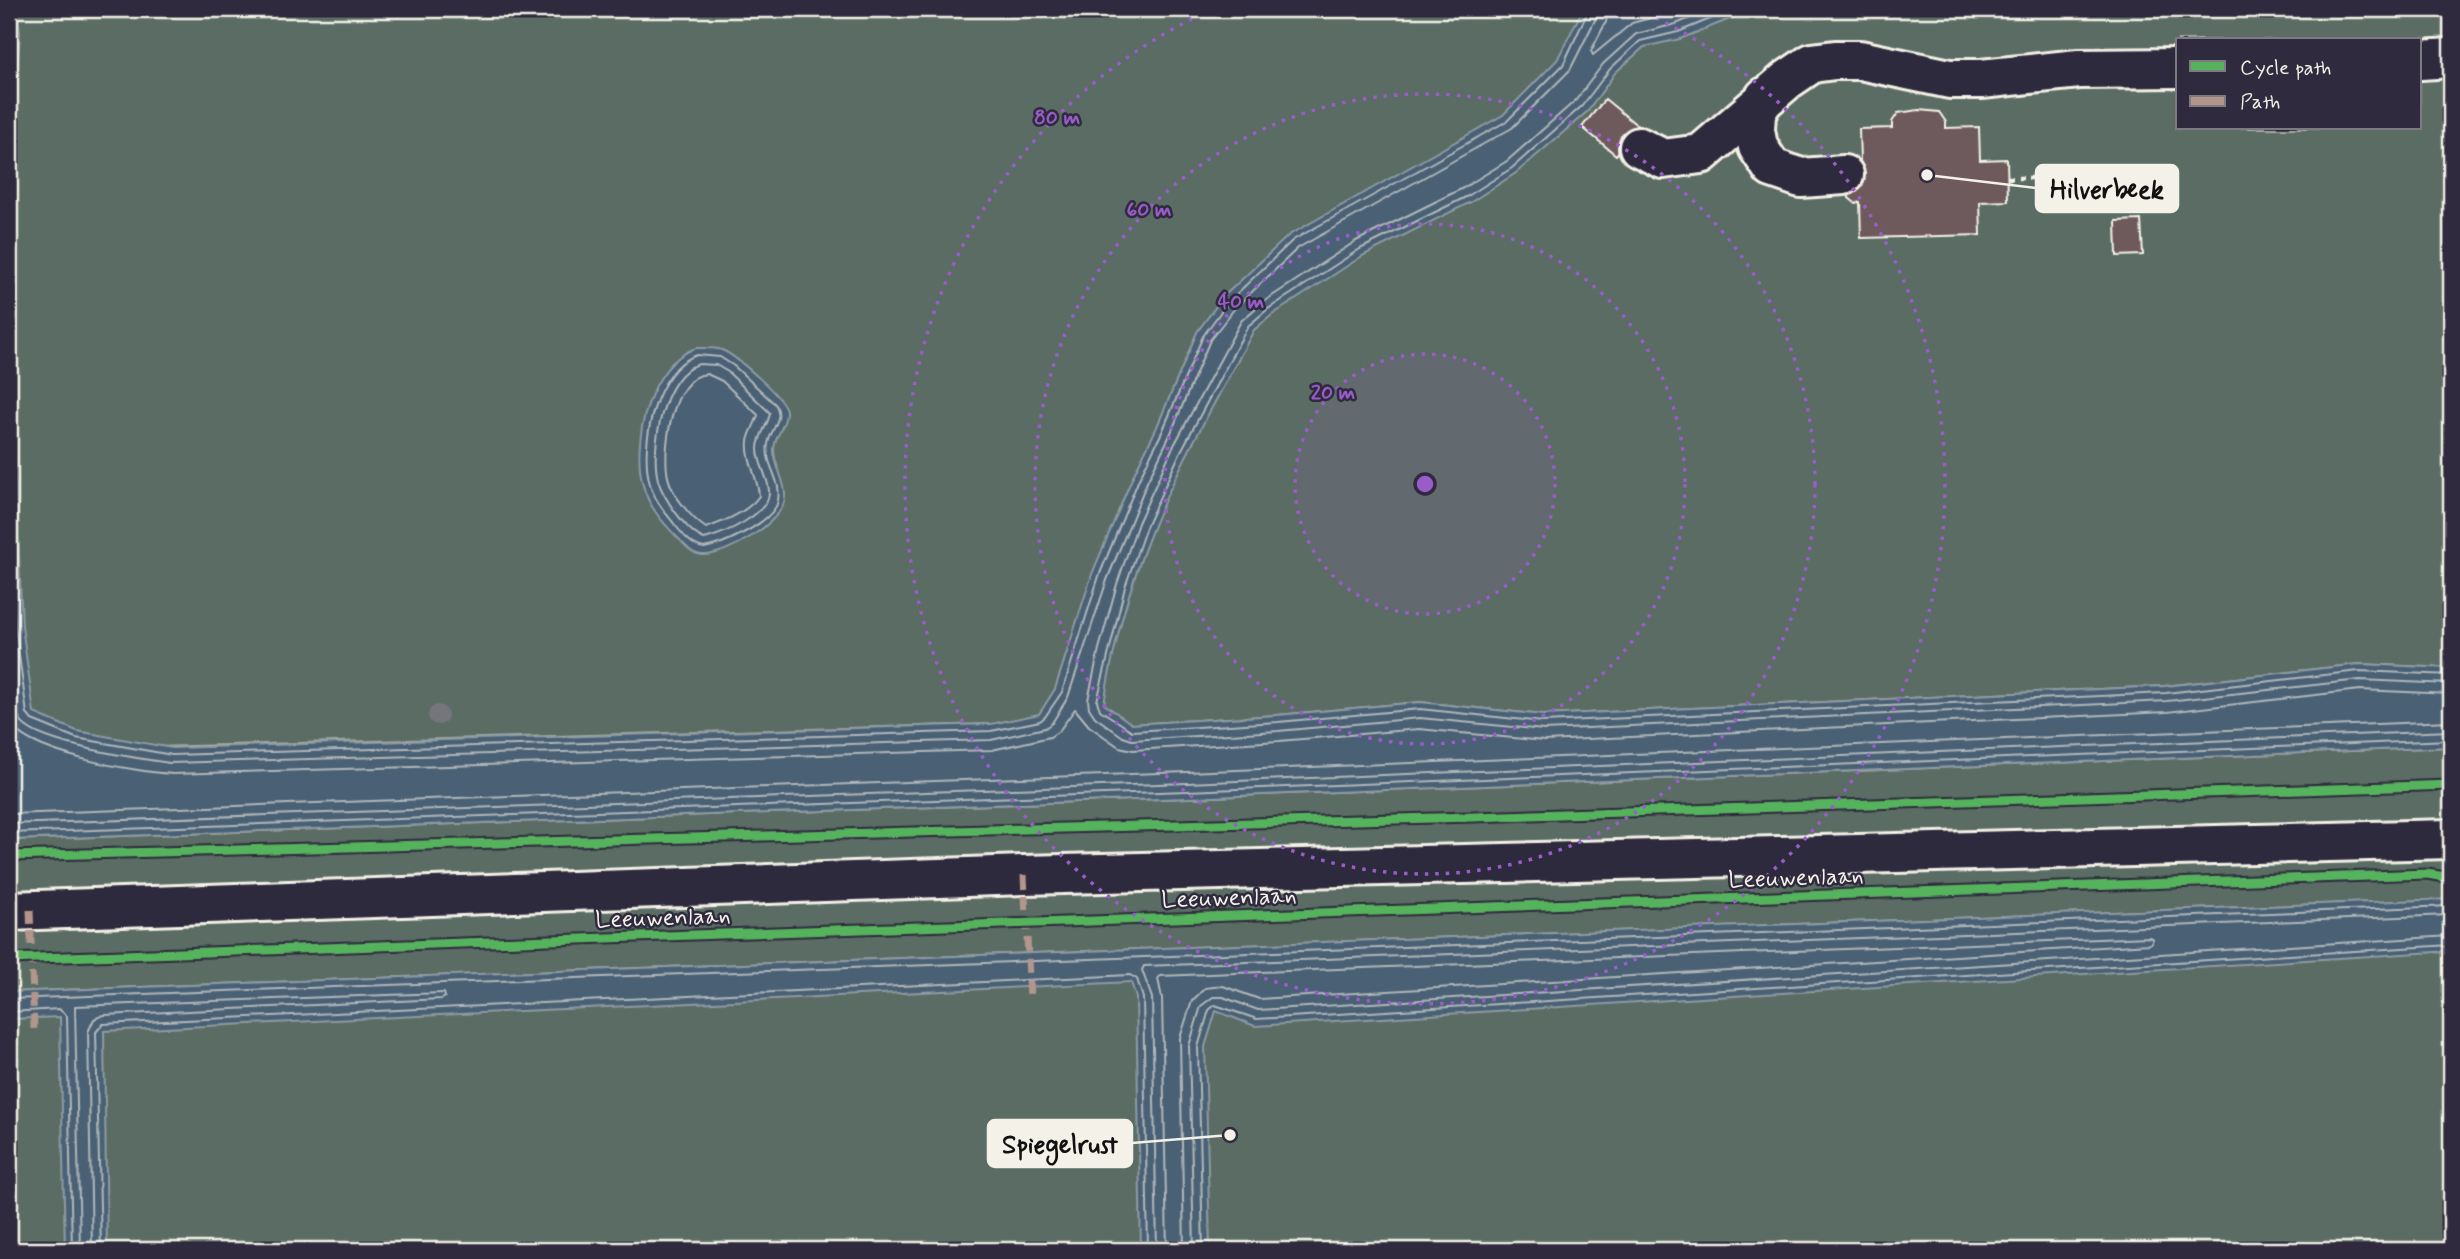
<svg xmlns="http://www.w3.org/2000/svg" width="2460" height="1259" viewBox="0 0 2460 1259" font-family="Mynerve,sans-serif">
<rect width="100%" height="100%" fill="#2f2a3d"/>
<filter id="ink" filterUnits="userSpaceOnUse"><feTurbulence type="fractalNoise" baseFrequency=".0143" numOctaves="2"/><feDisplacementMap in="SourceGraphic" scale="14" xChannelSelector="R" yChannelSelector="G"/><feConvolveMatrix kernelMatrix="1 2 1 2 8 2 1 2 1" color-interpolation-filters="sRGB"/></filter>
<g filter="url(#ink)">
<g fill="#5a6c64" stroke="#a7aea6" stroke-width="2" fill-rule="evenodd">
<path d="M 9,9 L 2451,9 L 2451,668 L 2359,664 L 2165,686 L 1543,715 L 1420,702 L 1277,715 L 1132,724 L 990,724 L 9,751 ZM 2178,40 L 2420,40 L 2420,128 L 2178,128 Z"/>
<polygon points="2451,747 2451,1250 9,1250 9,1019 2430,900 9,992 9,840 1188,798"/>
</g>
<g fill="#4a6175" stroke="#8e9ba3" stroke-width="2">
<polygon points="9,9 17,9 20,33 9,165"/>
<path d="M 1583,9 L 1755,9 L 1680,39 L 1644,47 L 1615,73 L 1588,111 L 1516,173 L 1471,202 L 1364,255 L 1272,315 L 1254,330 C 1219,396 1180,461 1152,530 C 1130,585 1113,646 1104,704 L 1132,724 L 1277,715 L 1420,702 L 1543,715 L 2165,686 L 2359,664 L 2451,668 L 2451,747 L 1188,798 L 9,840 L 9,331 L 22,626 L 34,713 L 77,731 L 172,748 L 991,724 L 1039,714 L 1055,689 L 1092,574 L 1133,476 L 1156,429 L 1197,332 L 1223,297 L 1289,235 L 1503,115 L 1557,60 Z"/>
<path d="M 696,348 C 704,348 714,347 722,350 C 736,356 785,398 786,411 C 787,426 773,437 774,451 C 775,468 786,481 785,497 C 784,522 726,556 703,555 C 692,555 685,545 678,538 C 663,523 648,506 643,485 C 631,443 649,363 696,348 Z"/>
<polygon points="2451,899 2451,951 1255,1026 1216,1011 1205,1047 1210,1250 1141,1250 1136,998 1131,982 104,1031 107,1250 65,1250 60,1017 9,1019 9,992"/>
</g>
<g fill="none" stroke-linecap="round" stroke-linejoin="round">
<g stroke="#b0b7ba" stroke-width="2">
<polyline points="1608,9 1606,22 1591,51 1593,55 1632,23 1684,9"/>
<polyline points="1712,9 1676,24 1636,34 1603,64 1576,100 1507,161 1463,188 1356,241 1263,302 1241,321 1172,449 1138,523 1117,584 1099,649 1088,700 1089,708 1095,717 1123,737 1132,740 1278,731 1420,718 1544,730 2167,701 2360,680 2451,684"/>
<polyline points="1735,9 1678,32 1640,41 1610,69 1582,106 1512,168 1468,196 1360,249 1268,309 1248,326 1180,453 1146,527 1125,587 1097,701 1100,710 1132,731 1278,722 1420,709 1543,722 2166,693 2359,671 2451,675"/>
<polyline points="9,82 13,33 11,9"/>
<path d="M 697,355 L 720,357 L 734,366 L 775,404 C 785,418 770,430 768,444 C 765,460 775,472 778,487 C 779,494 779,502 775,508 C 765,525 723,545 704,548 C 692,546 683,535 675,525 C 665,512 654,500 650,484 C 639,446 655,368 697,355 Z"/>
<path d="M 699,364 L 716,365 L 728,372 L 770,413 C 768,426 758,435 758,449 C 758,464 768,476 769,491 C 771,513 723,535 704,539 C 687,532 663,498 658,480 C 650,448 663,374 699,364 Z"/>
<path d="M 707,374 L 722,381 L 758,415 C 756,423 750,431 748,441 C 746,461 758,477 759,496 C 749,511 723,522 706,528 C 691,518 672,495 668,477 C 662,450 672,376 707,374 Z"/>
<polyline points="9,485 15,626 27,714 32,720 76,738 172,755 991,731 1040,721 1045,717 1062,692 1099,576 1139,479 1162,432 1203,336 1228,302 1293,240 1507,121 1563,65 1589,9"/>
<path d="M 9,645 C 11,662 13,707 20,720 C 33,744 142,759 170,763 L 991,740 L 1045,728 L 1052,723 L 1068,697 L 1107,580 L 1147,482 L 1170,435 L 1210,340 L 1235,308 L 1298,248 L 1512,128 L 1570,70 L 1596,18 L 1598,9"/>
<path d="M 9,721 C 24,754 138,772 173,774 L 992,750 L 1050,737 L 1059,731 L 1075,709 L 1089,726 L 1119,747 L 1133,750 L 1279,741 L 1419,729 L 1544,741 L 2167,712 L 2360,690 L 2451,694"/>
<polyline points="9,814 1187,772 2451,721"/>
<polyline points="9,824 1187,783 2451,731"/>
<polyline points="9,833 1187,791 2451,740"/>
<polyline points="9,999 1199,955 2451,906"/>
<polyline points="9,1012 59,1009 67,1016 72,1250"/>
<polyline points="80,1250 75,1006 444,993 445,997 442,999 104,1015 94,1019 88,1032 92,1250"/>
<polyline points="101,1250 96,1032 103,1024 1130,975 1137,979 1143,998 1148,1250"/>
<polyline points="1157,1250 1152,998 1142,970 1144,966 2451,915"/>
<polyline points="1167,1250 1162,998 1158,979 1160,976 2149,937 2153,939 2150,944 1259,999 1223,986 1205,988 1192,1001 1180,1038 1184,1250"/>
<polyline points="1194,1250 1189,1046 1201,1006 1213,997 1223,997 1258,1010 2451,936"/>
<polyline points="1203,1250 1198,1047 1209,1010 1215,1005 1257,1019 2451,945"/>
</g>
</g>
<g fill="#6e5a5b" stroke="#f4f1e8" stroke-width="2">
<polygon points="1605,99 1639,127 1616,155 1582,127"/>
<polygon points="1919,110 1939,112 1946,122 1946,128 1979,127 1980,160 2007,159 2008,201 1980,202 1981,235 1861,238 1860,202 1855,203 1849,198 1847,171 1855,160 1860,160 1859,129 1892,128 1892,122 1898,113"/>
<polygon points="2141,220 2143,255 2117,256 2116,221"/>
</g>
<g fill="none" stroke-linecap="round" stroke-linejoin="round">
<defs>
<g id="minor">
<polyline points="2420,60 2451,58"/>
<polyline points="1765,97 1756,113 1755,130 1758,147 1772,168 1801,178 1844,175"/>
<polyline points="1639,147 1663,159 1701,154 1787,80 1812,63 1835,60 1860,60 1950,79 1981,79 2079,69 2178,68"/>
<polyline points="9,911 1024,875 2451,839"/>
</g>
</defs>
<use href="#minor" stroke="#f4f1e8" stroke-width="44"/>
<polyline stroke="#f4f1e8" stroke-width="4.5" stroke-dasharray="5 5" stroke-linecap="butt" points="2008,178 2097,178"/>
<use href="#minor" stroke="#2f2a3d" stroke-width="38"/>
<g stroke="#b2968c" stroke-width="7" stroke-dasharray="14 7" stroke-linecap="butt">
<polyline points="1024,875 1030,999"/>
<polyline points="30,910 34,1029"/>
</g>
<defs>
<g id="cycleway">
<polyline points="9,856 1473,817 2451,785"/>
<polyline points="9,959 2427,874 2451,878"/>
</g>
</defs>
<use href="#cycleway" stroke="#2f2a3d" stroke-width="13"/>
<use href="#cycleway" stroke="#56b35d" stroke-width="9"/>
</g>
<circle fill="#75767b" cx="438" cy="715" r="10"/>
</g>
<circle cx="1425" cy="484" r="130" fill="#995dc9" fill-opacity=".12"/>
<g fill="none" stroke="#995dc9" stroke-width="3.5" stroke-dasharray="3.5 7">
<circle cx="1425" cy="484" r="130"/>
<circle cx="1425" cy="484" r="260"/>
<circle cx="1425" cy="484" r="390"/>
<path d="M1637 9A520 520 0 1 1 1213 9"/>
</g>
<g text-anchor="middle" stroke-width="5" stroke-linejoin="round" paint-order="stroke">
<g font-size="24" fill="#f4f1e8" stroke="#2f2a3d">
<text transform="translate(1796 877) rotate(-2)" y="8">Leeuwenlaan</text>
<text transform="translate(1229 897) rotate(-2)" y="8">Leeuwenlaan</text>
<text transform="translate(663 917) rotate(-2)" y="8">Leeuwenlaan</text>
</g>
</g>
<circle cx="1425" cy="484" r="10" fill="#995dc9" stroke="#2f2a3d" stroke-width="3.5"/>
<g font-size="21" text-anchor="middle" font-weight="bold" fill="#995dc9" stroke="#2f2a3d" stroke-width="5" stroke-linejoin="round" paint-order="stroke">
<text x="1057" y="124">80 m</text>
<text x="1149" y="216">60 m</text>
<text x="1241" y="308">40 m</text>
<text x="1333" y="399">20 m</text>
</g>
<path fill="none" stroke="#f4f1e8" stroke-width="2.5" d="M1927 175L2036 188M1230 1135L1132 1143"/>
<g fill="#f4f1e8" stroke="#2f2a3d" stroke-width="2.5">
<circle cx="1927" cy="175" r="7"/>
<circle cx="1230" cy="1135" r="7"/>
</g>
<g fill="#f4f1e8" stroke="#f4f1e8" stroke-width="2.5">
<rect x="2036" y="165" width="142" height="47" rx="7"/>
<rect x="988" y="1120" width="144" height="47" rx="7"/>
</g>
<g font-size="26" text-anchor="middle" font-weight="bold" fill="#111">
<text x="2107" y="198">Hilverbeek</text>
<text x="1060" y="1153">Spiegelrust</text>
</g>
<rect width="2460" height="1259" fill="none" stroke="#2f2a3d" stroke-width="35"/>
<rect x="18" y="18" width="2425" height="1224" fill="none" stroke="#f4f1e8" stroke-width="2.5" filter="url(#ink)"/>
<rect x="2176" y="38" width="245" height="91" fill="#2f2a3d" stroke="#7e7a81" stroke-width="2"/>
<rect x="2190" y="61" width="35" height="10" fill="#56b35d" stroke="#7e7a81" stroke-width="2"/>
<text x="2240" y="74" font-size="21" fill="#f4f1e8">Cycle path</text>
<rect x="2190" y="96" width="35" height="10" fill="#b2968c" stroke="#7e7a81" stroke-width="2"/>
<text x="2240" y="108" font-size="21" fill="#f4f1e8">Path</text>
</svg>
